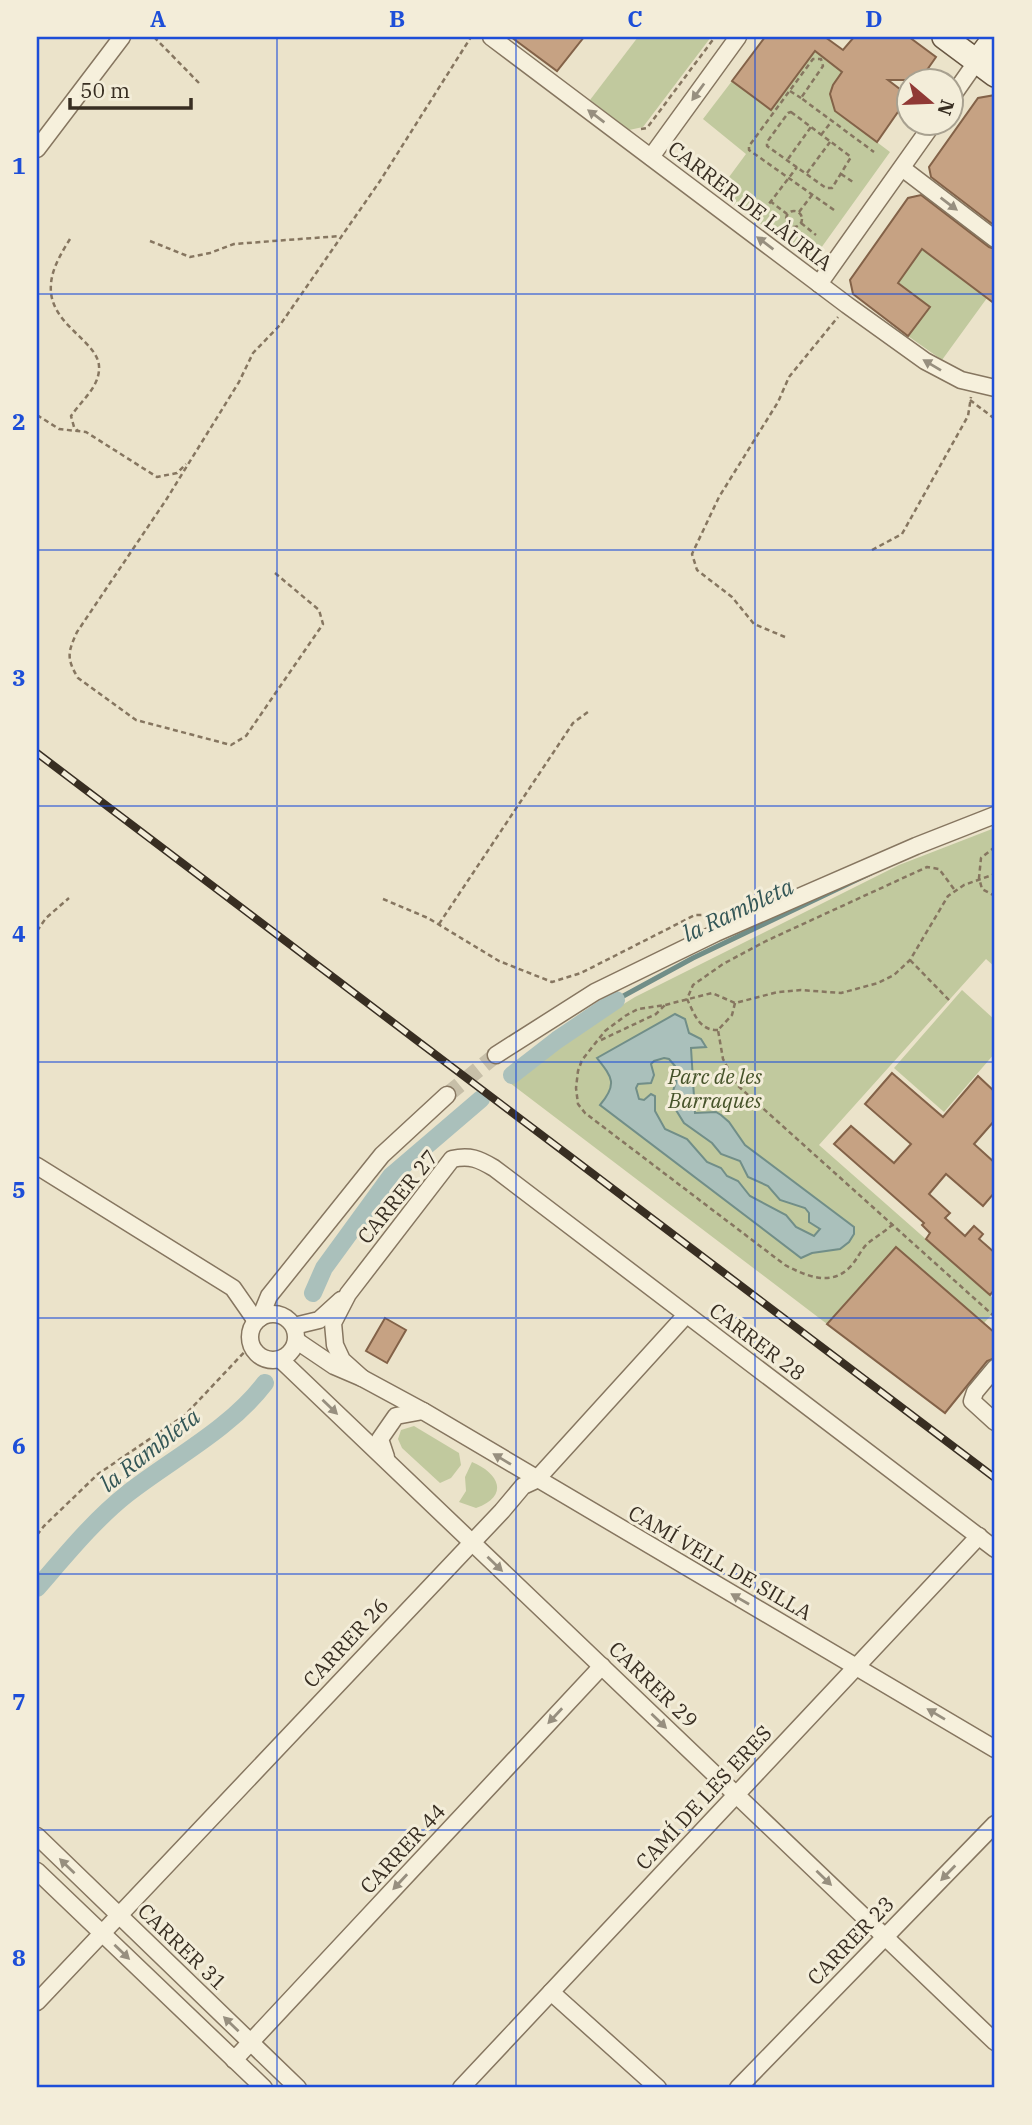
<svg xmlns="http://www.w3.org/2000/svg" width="1032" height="2125" viewBox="0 0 1032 2125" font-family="'IBM Plex Serif',serif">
<rect width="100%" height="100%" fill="#ebe3ca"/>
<g fill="#c1c99e">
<polygon points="638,37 711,37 643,127 629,130 590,100"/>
<path d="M 815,51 L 833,65 L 847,66 C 836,81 824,94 837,112 L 890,152 L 811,262 L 718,192 L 746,154 L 703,119 L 732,81 Z"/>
<polygon points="922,249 987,298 942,360 908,336 930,307 898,283"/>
<polygon points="992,829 995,841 995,967 986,959 819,1145 995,1300 995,1311 984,1323 896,1247 827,1324 510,1083 583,1029 635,997 899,865"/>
<polygon points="962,990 995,1020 995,1053 944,1112 894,1068"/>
<polygon points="414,1426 459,1453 461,1465 451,1478 440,1483 402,1448 398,1439 401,1430"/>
<path d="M 472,1462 C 499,1473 510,1496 476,1508 L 459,1502 L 466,1491 L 465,1477 Z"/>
</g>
<path fill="#aac0bb" stroke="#718e88" stroke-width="2" fill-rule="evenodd" d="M 675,1014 L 685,1019 L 689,1033 L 701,1039 L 706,1047 L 691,1048 L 695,1113 L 716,1112 L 721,1115 L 729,1122 L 745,1145 L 854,1227 L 854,1234 L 849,1242 L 840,1249 L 812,1253 L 801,1258 L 600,1105 C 618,1084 612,1077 597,1058 ZM 664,1058 L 669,1059 L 675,1066 L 676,1082 L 672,1094 L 676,1110 L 684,1123 L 712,1143 L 721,1154 L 740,1161 L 748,1177 L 768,1186 L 780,1200 L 805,1208 L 809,1213 L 809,1222 L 820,1229 L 814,1236 L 796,1227 L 786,1215 L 750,1196 L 738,1181 L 727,1176 L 721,1168 L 707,1162 L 687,1139 L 665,1129 L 655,1111 L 655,1096 L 651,1094 L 644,1100 L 639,1099 L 636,1088 L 638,1084 L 651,1083 L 654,1075 L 651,1064 L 654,1061 Z"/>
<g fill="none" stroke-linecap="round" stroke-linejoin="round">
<polyline stroke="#718e88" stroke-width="5" points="616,1000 693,958 871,873"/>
<g stroke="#aac0bb" stroke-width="18">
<polyline points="512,1075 557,1040 616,1000"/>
<polyline points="313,1293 324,1268 391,1176 481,1099"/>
<path d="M 37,1588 C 65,1556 93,1521 127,1494 C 173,1458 229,1430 265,1383"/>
</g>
</g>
<g fill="#c6a283" stroke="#836248" stroke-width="2">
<polygon points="511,37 584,37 557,71"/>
<polygon points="765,37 825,37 843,50 854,37 909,37 936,57 920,80 888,80 909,96 877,142 835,111 830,94 833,85 842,72 815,51 771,110 732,81"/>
<polygon points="995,95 995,226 931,177 929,167 978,98"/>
<polygon points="921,195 989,247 995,249 995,304 922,249 898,283 930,307 908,336 853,294 850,280 908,198"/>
<polygon points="892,1073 943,1117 978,1076 995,1092 995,1120 974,1144 995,1163 995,1192 983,1206 946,1174 929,1194 950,1213 945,1218 965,1236 974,1226 983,1234 979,1239 995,1253 995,1289 990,1295 926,1239 930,1233 922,1225 924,1223 834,1144 851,1126 894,1163 911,1144 865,1104"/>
<polygon points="896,1247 995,1333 995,1358 987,1361 945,1413 827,1324"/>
<polygon points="385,1318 406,1330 387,1363 366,1351"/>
</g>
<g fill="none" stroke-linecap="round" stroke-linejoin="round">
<polyline stroke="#c7bfa8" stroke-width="16" stroke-dasharray="16 8" stroke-linecap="butt" points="447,1095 496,1055"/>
<defs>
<g id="street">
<polyline points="491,37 847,305 925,361 961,380 995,388"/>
<polyline points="951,98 977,61"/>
<polyline points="37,149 122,37"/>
<polyline points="651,157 738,37"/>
<polyline points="902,168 995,239"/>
<polyline points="819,284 934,122"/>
<polyline points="496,1055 595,992 716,933 916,846 995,815"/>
<polyline points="37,1166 233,1288 256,1321"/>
<circle cx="273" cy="1337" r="23"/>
<polyline points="260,1318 269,1296 382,1155 447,1095"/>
<polyline points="294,1326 319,1320 341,1300"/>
<polyline points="297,1341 334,1366 362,1378 423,1411 995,1749"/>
<polyline points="281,1360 995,2042"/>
<polyline points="995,1368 975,1392 972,1401 995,1422"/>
<path d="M 362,1378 L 342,1360 L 335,1345 L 333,1323 L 348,1294 L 452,1159 C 470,1155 479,1159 494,1168 L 995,1549"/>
<polyline points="386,1457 380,1439 396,1416 423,1411"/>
<polyline points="37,1836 298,2088"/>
<polyline points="37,1871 264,2088"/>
<polyline points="551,1992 658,2088"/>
<polyline points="37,2002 502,1511 523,1486 536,1480 686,1315"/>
<polyline points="234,2060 602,1666"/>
<polyline points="461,2088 979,1536"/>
<polyline points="738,2088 995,1824"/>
</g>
<g id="secondary">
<polyline points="944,37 995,75"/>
<polyline points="977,61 995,37"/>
</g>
</defs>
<use href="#street" stroke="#867660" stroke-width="19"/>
<use href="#secondary" stroke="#685743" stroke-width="26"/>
<g stroke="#867660" stroke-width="2.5" stroke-dasharray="5 3.5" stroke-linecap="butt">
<polyline points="154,37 199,83"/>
<polyline points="790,91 801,98"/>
<polygon points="791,112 851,157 832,188 826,188 767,146 767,142 788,113"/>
<polyline points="641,129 647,128 715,37"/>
<polyline points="821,135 832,121"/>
<polyline points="788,159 811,127"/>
<polyline points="807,173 830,142"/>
<polyline points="841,174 853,182"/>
<polyline points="770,201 787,214"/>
<polyline points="834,210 749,150 749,146 813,59 821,59 823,66 801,98 874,152"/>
<circle cx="794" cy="219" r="8"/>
<polyline points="799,212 812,195"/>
<polyline points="759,217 797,167"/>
<polyline points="801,223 816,235"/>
<polyline points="781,237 789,226"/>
<path d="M 70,239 C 62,252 52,268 51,284 C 47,326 102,341 99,370 C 98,388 81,401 71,416 L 74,427 L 78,431"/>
<polyline points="150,241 190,257 210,253 234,244 340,236"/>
<polyline points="970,400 995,419"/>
<polyline points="37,415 59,429 86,432 157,477 177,473 186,464"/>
<polyline points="872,550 902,534 968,416 971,397"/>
<path d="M 275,573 L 319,610 L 323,624 L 246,736 L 231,745 L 136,720 L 78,678 C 66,658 68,652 77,632 L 166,500 L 239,382 L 253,353 L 280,325 L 380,181 L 471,37"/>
<polyline points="785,637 754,624 732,597 697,570 692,554 719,497 778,402 789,377 838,317"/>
<polyline points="995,847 981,858 979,878 982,889 995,896"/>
<polyline points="383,899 428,918 499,961 552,982 581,973 695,915 716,915"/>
<polyline points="439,924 573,723 588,712"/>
<polyline points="37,931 46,918 69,898"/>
<polyline points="910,960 949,1000"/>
<polyline points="735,1003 732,1015 718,1030 723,1059 737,1085 995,1317"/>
<path d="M 718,1030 C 699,1031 694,1013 687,999 L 693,985 L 723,964 L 766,941 L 927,867 L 939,869 L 954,889"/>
<polyline points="601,1040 656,1014 665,1005"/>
<path d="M 893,1224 C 885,1232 875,1237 867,1244 C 860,1251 857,1260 850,1267 C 831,1287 806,1276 785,1265 L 585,1113 L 578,1104 L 576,1088 L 578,1071 L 582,1060 L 605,1031 L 625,1016 L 638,1009 L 665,1005 L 712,993 L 735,1003 L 778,992 L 801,990 L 841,993 L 878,983 L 894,975 L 910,960 L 948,896 L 964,885 L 995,874"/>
<polyline points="37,1535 44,1526 98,1474 185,1415 251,1345"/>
</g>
<use href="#street" stroke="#f6f0dc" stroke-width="16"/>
<use href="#secondary" stroke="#f6f0dc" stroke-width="23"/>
<defs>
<polyline id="rail" points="37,753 995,1478"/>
</defs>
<use href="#rail" stroke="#382e22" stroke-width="8"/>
<use href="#rail" stroke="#f3edd9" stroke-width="5" stroke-dasharray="16" stroke-linecap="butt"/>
</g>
<defs><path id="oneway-solid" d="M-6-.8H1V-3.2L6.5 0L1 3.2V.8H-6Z" transform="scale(1.75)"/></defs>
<g fill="#978f7f">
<use href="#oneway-solid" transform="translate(698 92) rotate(126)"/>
<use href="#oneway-solid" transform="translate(596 116) rotate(-143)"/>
<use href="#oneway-solid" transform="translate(949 204) rotate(37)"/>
<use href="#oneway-solid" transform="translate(765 243) rotate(-143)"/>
<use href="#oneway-solid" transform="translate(932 365) rotate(-149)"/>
<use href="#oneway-solid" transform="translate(330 1407) rotate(44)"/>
<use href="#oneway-solid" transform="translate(502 1459) rotate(-149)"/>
<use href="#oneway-solid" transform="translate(495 1564) rotate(44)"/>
<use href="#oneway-solid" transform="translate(740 1599) rotate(-150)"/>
<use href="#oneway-solid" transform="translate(936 1714) rotate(-149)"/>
<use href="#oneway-solid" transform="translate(555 1716) rotate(133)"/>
<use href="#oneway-solid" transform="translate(659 1721) rotate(44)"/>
<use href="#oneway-solid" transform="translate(67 1866) rotate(-136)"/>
<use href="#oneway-solid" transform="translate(948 1873) rotate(134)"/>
<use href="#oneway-solid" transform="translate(824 1878) rotate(44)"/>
<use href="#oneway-solid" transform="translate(400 1882) rotate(133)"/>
<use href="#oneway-solid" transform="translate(122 1952) rotate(44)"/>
<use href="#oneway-solid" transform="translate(231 2024) rotate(-136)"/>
</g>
<path fill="none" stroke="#1d4ed8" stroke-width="2" stroke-opacity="0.55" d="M 277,37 L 277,2088M 516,37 L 516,2088M 755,37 L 755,2088M 37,294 L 995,294M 37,550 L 995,550M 37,806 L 995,806M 37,1062 L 995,1062M 37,1318 L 995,1318M 37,1574 L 995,1574M 37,1830 L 995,1830"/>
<g text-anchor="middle" stroke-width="6" stroke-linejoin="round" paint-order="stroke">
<g font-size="21" fill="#382e22" stroke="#f3edd9">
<text transform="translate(750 206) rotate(37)" y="7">CARRER DE LÀURIA</text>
<text transform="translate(398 1197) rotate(-51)" y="7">CARRER 27</text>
<text transform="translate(757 1342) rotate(37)" y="7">CARRER 28</text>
<text transform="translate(720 1563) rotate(30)" y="7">CAMÍ VELL DE SILLA</text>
<text transform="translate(346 1643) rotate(-47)" y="7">CARRER 26</text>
<text transform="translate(653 1685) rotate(44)" y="7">CARRER 29</text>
<text transform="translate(704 1798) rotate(-47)" y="7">CAMÍ DE LES ERES</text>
<text transform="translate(403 1849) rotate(-47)" y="7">CARRER 44</text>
<text transform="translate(851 1941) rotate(-46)" y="7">CARRER 23</text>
<text transform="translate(182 1947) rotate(44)" y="7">CARRER 31</text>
</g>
<g font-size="21" font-style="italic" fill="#46532a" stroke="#f3edd9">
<text x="715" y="1084">Parc de les<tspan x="715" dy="24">Barraques</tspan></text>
</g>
<g font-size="23" font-style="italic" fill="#335656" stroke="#f3edd9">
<text transform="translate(738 910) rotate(-25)" y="8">la Rambleta</text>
<text transform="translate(150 1450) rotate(-38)" y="8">la Rambleta</text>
</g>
</g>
<rect width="1032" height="2125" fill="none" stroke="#f3edd9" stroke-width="77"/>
<g transform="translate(930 102) rotate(109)"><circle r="33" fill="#f3edd9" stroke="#a8a190" stroke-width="2"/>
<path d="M0-5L12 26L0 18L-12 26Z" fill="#903935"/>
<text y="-10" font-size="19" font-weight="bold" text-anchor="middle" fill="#382e22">N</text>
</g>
<path d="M70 98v10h121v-10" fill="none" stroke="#382e22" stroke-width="3.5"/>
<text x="80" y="98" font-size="21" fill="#382e22" stroke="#f3edd9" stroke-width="5" paint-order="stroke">50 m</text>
<rect x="38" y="38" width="955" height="2048" fill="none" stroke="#1d4ed8" stroke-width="2.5"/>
<g font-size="23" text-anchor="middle" font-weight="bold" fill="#1d4ed8">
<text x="158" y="27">A</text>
<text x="397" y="27">B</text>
<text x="635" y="27">C</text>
<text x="874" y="27">D</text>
<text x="19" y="174">1</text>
<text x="19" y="430">2</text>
<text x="19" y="686">3</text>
<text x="19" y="942">4</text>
<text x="19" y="1198">5</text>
<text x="19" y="1454">6</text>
<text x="19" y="1710">7</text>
<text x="19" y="1966">8</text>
</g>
</svg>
